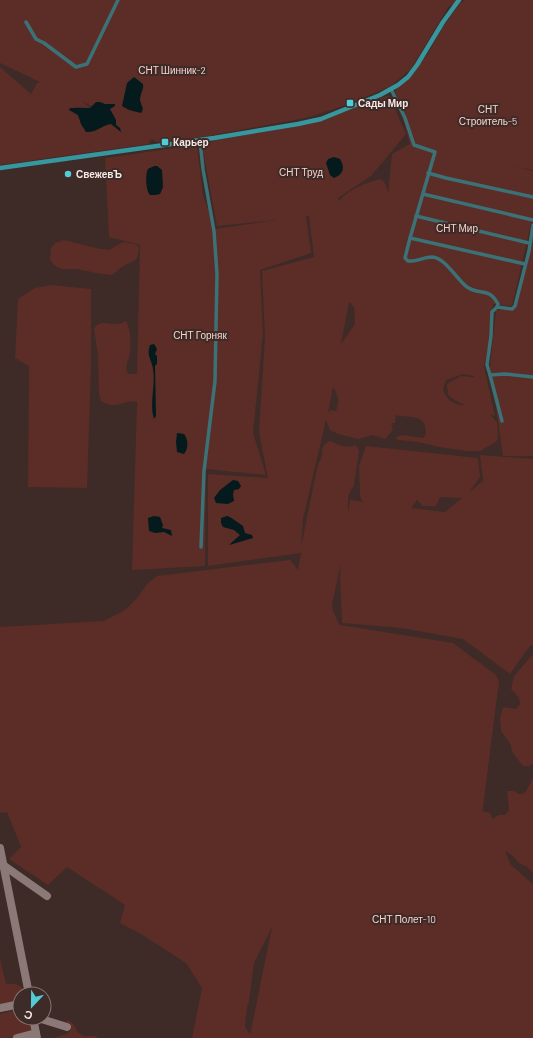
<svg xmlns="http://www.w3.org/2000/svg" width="533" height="1038" viewBox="0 0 533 1038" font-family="Barlow,sans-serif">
<rect width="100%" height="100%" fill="#3e2a27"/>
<g fill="#5b2d26" fill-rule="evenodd">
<path d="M 0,0 L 457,0 L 454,4 L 449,6 L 411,69 L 391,86 L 349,104 L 310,117 L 203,137 L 157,142 L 152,139 L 150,140 L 149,144 L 0,165 L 0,67 L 31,94 L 37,83 L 40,82 L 0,63 ZM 82,101 L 115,119 L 116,125 L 118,126 L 120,131 L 116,127 L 111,124 L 103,126 L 95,131 L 83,128 L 78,115 L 76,113 L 75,107 L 90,108 Z"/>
<path d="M 465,0 L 533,0 L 533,170 L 513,166 L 533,171 L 533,215 L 512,306 L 493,304 L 489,347 L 484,366 L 495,416 L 490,414 L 497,422 L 498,439 L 496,442 L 480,451 L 467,451 L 439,447 L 418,442 L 398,440 L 395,438 L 402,435 L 423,438 L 426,434 C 426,412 410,419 396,415 L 395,423 L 391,423 L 393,430 L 385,439 L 373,435 L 358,439 L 338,434 L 330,430 L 326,420 L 303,519 L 301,547 L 317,468 C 318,464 321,459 322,455 C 322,447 323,445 330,441 C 339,445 346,449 356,445 L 359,451 L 354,485 L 348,496 L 348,513 L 350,500 L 365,502 L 362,501 L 360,496 L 359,466 L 366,446 L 478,458 L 480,477 L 470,491 L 483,481 L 480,455 L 533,459 L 533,645 L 530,646 L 510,674 L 463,639 L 401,628 L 342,623 L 340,576 L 341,564 L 332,604 L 333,611 L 340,625 L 453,643 L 496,675 L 499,681 L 483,808 L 482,811 L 490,813 L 493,819 L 499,815 L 505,815 L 509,810 L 507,791 L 514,791 L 519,794 L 525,793 L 533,778 L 533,873 L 526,866 L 520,864 L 512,855 L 505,851 L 511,865 L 533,884 L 533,1038 L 192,1038 L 202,988 L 186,963 L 141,934 L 120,923 L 125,905 L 67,867 L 48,885 L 9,859 L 21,847 L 7,812 L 0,813 L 0,627 L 104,621 L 125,610 L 137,598 L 147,584 L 157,576 L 290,560 L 298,570 L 301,553 L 208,566 L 208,474 L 268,478 L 259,432 L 265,337 L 262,271 L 314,257 L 309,216 L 306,216 L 311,253 L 260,270 L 263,334 L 253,433 L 266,475 L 206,469 L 205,566 L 132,570 L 137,402 C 123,399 117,411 101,401 L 99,394 L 98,356 L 94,329 C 99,320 107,324 116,324 C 120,324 123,322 126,321 C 131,330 131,343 130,352 C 129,361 124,365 128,374 L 137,374 L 140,245 L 109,237 L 105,158 L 197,145 L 203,195 L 215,229 L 277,220 L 217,226 L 202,145 L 217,140 L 309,124 L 389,95 L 406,134 L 371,176 L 338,198 L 339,201 C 350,188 364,184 380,179 C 386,182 387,188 388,194 L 392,154 L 410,144 L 395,90 L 427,55 L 443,27 L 460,3 ZM 349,302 C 358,307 353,315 355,324 L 341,344 ZM 463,374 L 474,376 L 474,377 L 461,376 L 447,384 L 448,395 L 456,401 L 465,405 C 455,406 447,400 443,390 L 446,380 ZM 333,387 C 338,395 340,401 336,411 L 330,410 L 328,413 ZM 440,497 L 462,498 L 445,512 L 411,508 L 417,500 L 423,506 L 436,506 ZM 272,927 L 250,1035 L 245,1026 L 247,1007 L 249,1001 L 254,963 Z"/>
<polygon points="533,236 533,456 503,456 490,366 496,310 515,309 529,256"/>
<path d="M 64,240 L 96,248 L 109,250 L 123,242 L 135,244 L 139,247 C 138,261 137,260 125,265 C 121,267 116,272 112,275 L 96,273 L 77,269 L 62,269 L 54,265 L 50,260 L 51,248 L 55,243 Z"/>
<polygon points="51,285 91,289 91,367 87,488 28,487 29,366 15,358 18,299 35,288"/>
<polygon points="533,654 533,764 529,766 523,766 512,752 511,745 501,731 500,719 503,707 516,709 520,704 519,698 511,689 514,676"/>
<path d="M 0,959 L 6,984 C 15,984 22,983 25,994 L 20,994 L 19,1001 L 0,1005 Z"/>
<path d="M 15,1010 L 20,1011 L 20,1018 L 30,1018 L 32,1029 C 23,1037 11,1038 0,1038 L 0,1014 Z"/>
<path d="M 67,1020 C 77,1024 74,1029 80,1034 C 85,1038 91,1035 96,1036 L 98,1038 L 54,1038 L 67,1034 L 71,1030 L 66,1023 Z"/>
</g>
<g fill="#041a1c">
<path d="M 134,77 L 143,84 C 144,89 140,94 140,100 C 141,106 145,108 141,113 L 129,110 L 122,106 L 127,83 Z"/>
<path d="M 96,102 L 100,102 L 105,104 L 115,104 L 115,106 L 110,109 L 116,120 L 116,125 L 120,128 L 121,132 L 111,124 C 102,125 96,133 86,132 L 81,124 L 78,115 L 69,110 L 70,108 L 90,108 Z"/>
<path d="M 334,157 L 340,159 C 345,167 344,174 334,178 L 330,175 L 326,163 L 328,159 Z"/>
<path d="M 154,166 L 157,166 L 162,170 L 163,187 L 160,194 L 155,195 L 150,195 C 146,191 145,174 148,169 C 149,168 153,167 154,166 Z"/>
<path d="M 154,344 L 157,349 L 155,354 L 157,356 L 157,364 L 155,366 L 156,416 L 154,419 C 149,403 156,385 153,369 C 152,360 146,356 150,345 Z"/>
<path d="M 177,433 L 184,434 C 188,439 189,448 184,454 L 177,452 L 176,442 Z"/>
<polygon points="233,480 238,481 241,486 239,489 234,490 233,494 234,501 228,504 216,503 214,498 220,490"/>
<polygon points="154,516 160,517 163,525 162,528 171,530 172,536 164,532 155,533 149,531 148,518"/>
<polygon points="227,516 230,517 243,526 245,533 252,535 253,538 229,545 240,535 234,530 223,527 221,523 221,518"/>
</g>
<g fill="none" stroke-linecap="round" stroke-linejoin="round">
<g stroke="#8a7976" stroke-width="8">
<polyline points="0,848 29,994"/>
<polyline points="3,865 47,896"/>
<polyline points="0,1008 20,1004"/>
<polyline points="33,1018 37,1038"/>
<polyline points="38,1018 67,1027"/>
<polyline points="17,1038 36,1033"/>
</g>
<g stroke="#3b7277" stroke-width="3.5">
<polyline points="26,22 36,39 44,43 76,67 87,64 118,0"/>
<path d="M 391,89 L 405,118 L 414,145 L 435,152 L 410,238 L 405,258 L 408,261 C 416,262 424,257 432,257 C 446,258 456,279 467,287 C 480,296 488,286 498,304 L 497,307"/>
<polyline points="200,141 203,169 214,231 217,274 215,381 204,471 201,547"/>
<polyline points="428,173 446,178 533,197"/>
<polyline points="423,194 533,220"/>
<polyline points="416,216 529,243"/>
<polyline points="533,225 529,251 515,306 512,309 497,307 492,312 491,336 487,365 490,375 505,374 533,377"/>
<polyline points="410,238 525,264"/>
<polyline points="490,375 502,421"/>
</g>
<polyline stroke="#36979f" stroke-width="4.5" points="0,168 214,138 298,124 321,119 380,95 398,85 408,77 417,65 443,22 459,0"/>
</g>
<g fill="#52ccd6" stroke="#3e2a27" stroke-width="1.5">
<rect x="346" y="99" width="8" height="8" rx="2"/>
<rect x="161" y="138" width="8" height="8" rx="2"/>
<circle cx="68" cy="174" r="4"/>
</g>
<g text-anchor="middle" stroke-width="4" stroke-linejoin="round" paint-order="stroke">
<g font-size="10" fill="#f7d4ce" stroke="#3e2a27">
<text x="172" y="74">СНТ Шинник-2</text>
<text x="488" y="113">СНТ<tspan x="488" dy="12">Строитель-5</tspan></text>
<text x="301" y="176">СНТ Труд</text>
<text x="457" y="232">СНТ Мир</text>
<text x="200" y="339">СНТ Горняк</text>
<text x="404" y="923">СНТ Полет-10</text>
</g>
<g font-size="10" font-weight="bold" fill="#f5e8e5" stroke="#3e2a27" text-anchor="start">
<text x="358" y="107">Сады Мир</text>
<text x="173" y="146">Карьер</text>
<text x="76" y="178">СвежевЪ</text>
</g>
</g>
<g transform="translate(32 1006) rotate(202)"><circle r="19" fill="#3e2a27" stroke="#877673"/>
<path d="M0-3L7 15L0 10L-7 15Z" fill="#52ccd6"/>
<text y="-6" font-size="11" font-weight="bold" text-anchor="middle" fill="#f5e8e5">С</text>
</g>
</svg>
